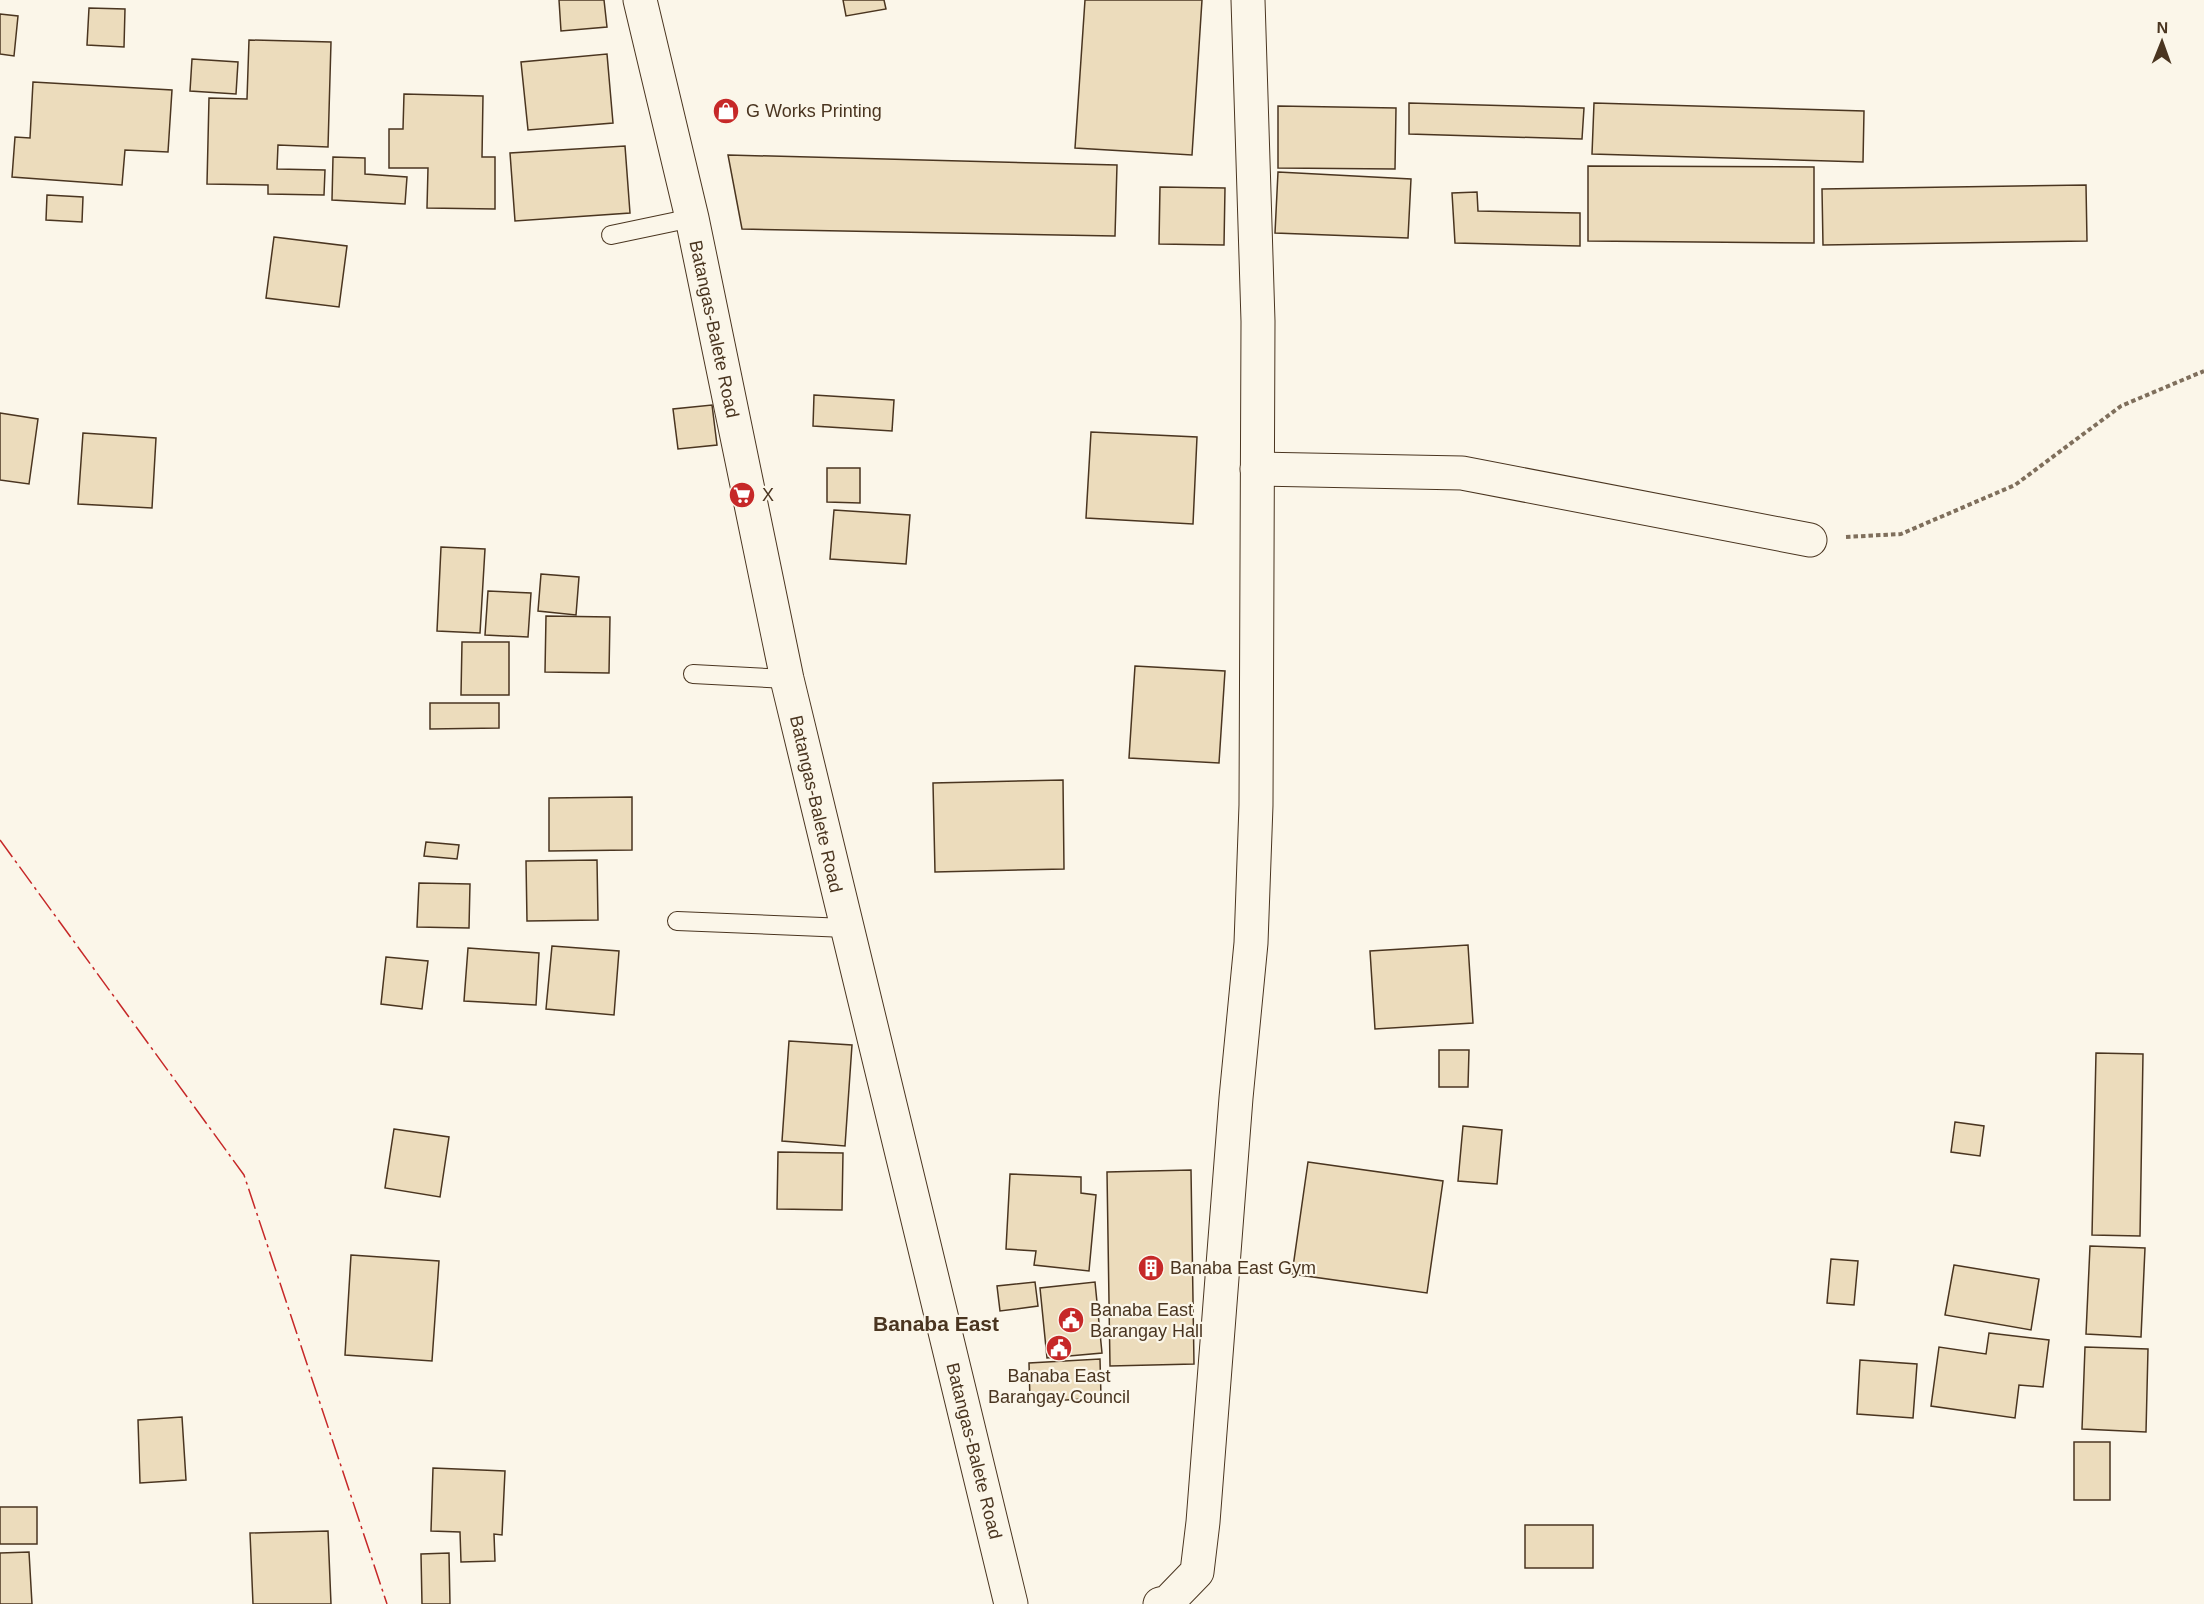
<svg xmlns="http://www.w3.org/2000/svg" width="2204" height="1604" viewBox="0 0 2204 1604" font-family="Arial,sans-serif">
<rect width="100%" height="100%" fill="#fbf6e9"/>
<g fill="#ecdcbc" stroke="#4a3520" stroke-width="1.5">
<polygon points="559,0 604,0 607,27 561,31"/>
<polygon points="843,0 884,0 886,9 846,16"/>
<polygon points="1085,0 1202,0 1192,155 1075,148"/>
<polygon points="89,8 125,9 124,47 87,45"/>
<polygon points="0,14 18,16 14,56 0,54"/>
<polygon points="249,40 331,42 328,147 278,145 277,169 325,170 324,195 268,194 268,185 207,184 209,98 247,99"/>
<polygon points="607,54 613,123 528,130 521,62"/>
<polygon points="192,59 238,62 236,94 190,91"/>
<polygon points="33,82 172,90 168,152 125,150 122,185 12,177 15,137 30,138"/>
<polygon points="404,94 483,96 482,157 495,157 495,209 427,208 428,168 389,168 389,129 403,129"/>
<polygon points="1409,103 1584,108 1582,139 1409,134"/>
<polygon points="1594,103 1864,111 1863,162 1592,154"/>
<polygon points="1278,106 1396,108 1395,169 1278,168"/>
<polygon points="625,146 630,213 515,221 510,153"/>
<polygon points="728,155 1117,165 1115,236 742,229"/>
<polygon points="333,157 365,158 365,174 407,177 405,204 332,200"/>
<polygon points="1588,166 1814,167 1814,243 1588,241"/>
<polygon points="1278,172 1411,179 1408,238 1275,233"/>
<polygon points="2086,185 2087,241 1823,245 1822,189"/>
<polygon points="1160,187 1225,188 1224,245 1159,244"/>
<polygon points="1477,192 1478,211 1580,213 1580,246 1455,243 1452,193"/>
<polygon points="47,195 83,197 82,222 46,220"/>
<polygon points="274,237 347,246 339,307 266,298"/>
<polygon points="814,395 894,400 892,431 813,426"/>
<polygon points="712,405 717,445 678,449 673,409"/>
<polygon points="0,413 38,419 29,484 0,480"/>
<polygon points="1091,432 1197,437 1193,524 1086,518"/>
<polygon points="83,433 156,438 152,508 78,504"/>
<polygon points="827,468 860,468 860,503 827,502"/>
<polygon points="834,510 910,515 906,564 830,559"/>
<polygon points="441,547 485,549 480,633 437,631"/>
<polygon points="541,574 579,577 576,615 538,611"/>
<polygon points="488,591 531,593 528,637 485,635"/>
<polygon points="546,616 610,617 609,673 545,672"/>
<polygon points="462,642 509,642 509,695 461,695"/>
<polygon points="1135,666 1225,671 1219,763 1129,758"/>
<polygon points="430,703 499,703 499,728 430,729"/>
<polygon points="1063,780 1064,869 935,872 933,783"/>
<polygon points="632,797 632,850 549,851 549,798"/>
<polygon points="426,842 459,845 457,859 424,856"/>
<polygon points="597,860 598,920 527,921 526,861"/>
<polygon points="419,883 470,884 469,928 417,927"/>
<polygon points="1468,945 1473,1023 1375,1029 1370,951"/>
<polygon points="552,946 619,951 614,1015 546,1009"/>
<polygon points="468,948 539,953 536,1005 464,1001"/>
<polygon points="386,957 428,961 422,1009 381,1004"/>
<polygon points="789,1041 852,1045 845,1146 782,1141"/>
<polygon points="1439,1050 1469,1050 1468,1087 1439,1087"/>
<polygon points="2096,1053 2143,1054 2140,1236 2092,1235"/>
<polygon points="1955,1122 1984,1126 1980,1156 1951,1152"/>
<polygon points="1463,1126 1502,1130 1497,1184 1458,1181"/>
<polygon points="394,1129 449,1137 440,1197 385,1188"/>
<polygon points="778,1152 843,1153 842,1210 777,1209"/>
<polygon points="1308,1162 1443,1181 1427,1293 1292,1274"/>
<polygon points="1191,1170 1194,1364 1110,1366 1107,1172"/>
<polygon points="1010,1174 1081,1177 1081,1193 1096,1195 1089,1271 1034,1265 1036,1251 1006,1249"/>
<polygon points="2090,1246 2145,1248 2141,1337 2086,1334"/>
<polygon points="351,1255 439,1261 432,1361 345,1355"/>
<polygon points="1831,1259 1858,1261 1854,1305 1827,1303"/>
<polygon points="1954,1265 2039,1279 2031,1330 1945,1315"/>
<polygon points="1035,1282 1038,1306 1000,1311 997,1286"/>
<polygon points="1095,1282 1102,1353 1047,1358 1040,1288"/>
<polygon points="1989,1333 2049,1340 2043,1387 2019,1385 2015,1418 1931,1406 1939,1347 1986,1354"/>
<polygon points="2085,1347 2148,1349 2146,1432 2082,1429"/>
<polygon points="1100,1359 1101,1398 1030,1402 1029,1363"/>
<polygon points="1860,1360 1917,1364 1913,1418 1857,1414"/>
<polygon points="182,1417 186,1480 140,1483 138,1420"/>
<rect x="2074" y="1442" width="36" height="58"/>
<polygon points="433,1468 505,1471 502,1535 494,1534 495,1561 461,1562 460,1532 431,1531"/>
<rect x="0" y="1507" width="37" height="37"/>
<rect x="1525" y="1525" width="68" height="43"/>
<polygon points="328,1531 331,1604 253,1604 250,1533"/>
<polygon points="29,1552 32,1604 0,1604 0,1553"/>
<polygon points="449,1553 450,1604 422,1604 421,1554"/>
</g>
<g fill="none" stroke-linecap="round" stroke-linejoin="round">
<defs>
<g id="lane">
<polyline points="611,235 692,218"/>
<polyline points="693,674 787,679"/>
<polyline points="677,921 846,928"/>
</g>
<g id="street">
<polyline points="1257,469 1462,473 1810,540"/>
<polyline points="1160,1604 1168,1602 1197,1572 1203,1522 1236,1098 1251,943 1256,805 1258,321 1248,0"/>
</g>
<polyline id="secondary" points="640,0 692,218 787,679 1011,1604"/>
</defs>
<use href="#lane" stroke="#4a3520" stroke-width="20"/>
<use href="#street" stroke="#4a3520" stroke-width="35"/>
<use href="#secondary" stroke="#4a3520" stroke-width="35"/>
<polyline stroke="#7f6f5c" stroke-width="4" stroke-dasharray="4.5 3" stroke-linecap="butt" points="1846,537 1901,534 2015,485 2121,406 2204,371"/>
<use href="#lane" stroke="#fbf6e9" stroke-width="18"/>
<use href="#street" stroke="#fbf6e9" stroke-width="33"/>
<use href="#secondary" stroke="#fbf6e9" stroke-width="33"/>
<polyline stroke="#c62828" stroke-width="1.5" stroke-dasharray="21 4.5 3 4.5" stroke-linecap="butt" points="0,840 244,1175 387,1604"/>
</g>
<defs>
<symbol id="shop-disc" viewBox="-11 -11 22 22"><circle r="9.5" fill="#c62828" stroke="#fbf6e9"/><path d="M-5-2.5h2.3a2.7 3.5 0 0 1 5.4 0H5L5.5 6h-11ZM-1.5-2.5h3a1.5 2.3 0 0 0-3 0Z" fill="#fff"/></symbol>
<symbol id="supermarket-disc" viewBox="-11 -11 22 22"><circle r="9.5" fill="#c62828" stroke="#fbf6e9"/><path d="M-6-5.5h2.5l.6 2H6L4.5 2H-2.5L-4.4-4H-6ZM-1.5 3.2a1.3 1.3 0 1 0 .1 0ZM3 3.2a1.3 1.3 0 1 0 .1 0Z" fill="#fff"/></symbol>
<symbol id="building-disc" viewBox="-11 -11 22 22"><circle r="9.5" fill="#c62828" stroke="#fbf6e9"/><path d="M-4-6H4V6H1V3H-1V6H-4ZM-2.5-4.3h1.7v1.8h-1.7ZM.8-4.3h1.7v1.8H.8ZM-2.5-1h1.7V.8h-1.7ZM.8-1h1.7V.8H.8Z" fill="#fff"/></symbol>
<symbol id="civic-disc" viewBox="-11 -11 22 22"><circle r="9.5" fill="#c62828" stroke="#fbf6e9"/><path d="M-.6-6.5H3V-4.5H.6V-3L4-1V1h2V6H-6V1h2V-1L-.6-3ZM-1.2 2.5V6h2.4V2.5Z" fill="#fff"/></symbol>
</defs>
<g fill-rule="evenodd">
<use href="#shop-disc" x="711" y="96" width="30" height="30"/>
<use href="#supermarket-disc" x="727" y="480" width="30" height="30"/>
<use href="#building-disc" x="1136" y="1253" width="30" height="30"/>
<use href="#civic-disc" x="1056" y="1305" width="30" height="30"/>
<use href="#civic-disc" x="1044" y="1333" width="30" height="30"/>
</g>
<g text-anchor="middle" stroke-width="4.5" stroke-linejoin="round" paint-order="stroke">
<g font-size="18" fill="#4a3520" stroke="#fbf6e9" text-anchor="start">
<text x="746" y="117">G Works Printing</text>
<text x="762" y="501">X</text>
<text x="1170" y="1274">Banaba East Gym</text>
<text x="1090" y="1316">Banaba East<tspan x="1090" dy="21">Barangay Hall</tspan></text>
<text x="1059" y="1382" text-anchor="middle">Banaba East<tspan x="1059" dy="21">Barangay Council</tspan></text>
</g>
<g font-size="18" fill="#4a3520" stroke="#fbf6e9">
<text transform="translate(714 329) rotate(78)" y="6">Batangas-Balete Road</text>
<text transform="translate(816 804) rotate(77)" y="6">Batangas-Balete Road</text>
<text transform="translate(974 1451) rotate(76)" y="6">Batangas-Balete Road</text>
</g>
<g font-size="21" font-weight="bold" fill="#4a3520" stroke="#fbf6e9">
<text x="936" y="1331">Banaba East</text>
</g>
</g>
<g transform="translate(2162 42) rotate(1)" stroke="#fbf6e9" stroke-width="4.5" paint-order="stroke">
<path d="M0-4.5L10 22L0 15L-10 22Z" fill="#4a3520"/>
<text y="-9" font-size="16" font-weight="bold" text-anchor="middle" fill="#4a3520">N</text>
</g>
</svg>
